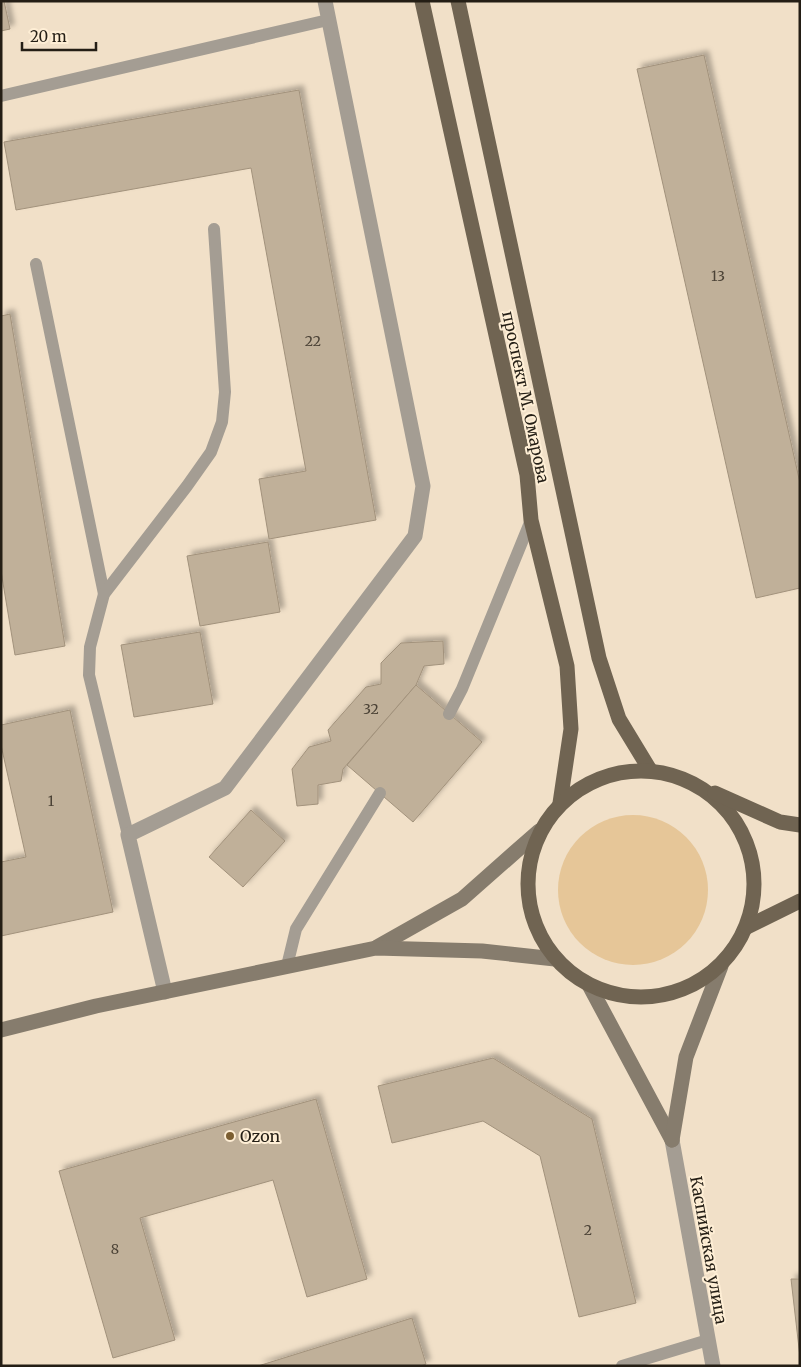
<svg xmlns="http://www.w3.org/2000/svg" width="801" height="1367" viewBox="0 0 801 1367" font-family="Merriweather,serif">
<defs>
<filter id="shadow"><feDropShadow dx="4.5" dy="-4.5" stdDeviation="2.5" flood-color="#0004"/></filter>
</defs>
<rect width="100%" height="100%" fill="#f1e0c8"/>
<circle fill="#e6c698" cx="633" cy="890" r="75"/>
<g fill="#c0b099" stroke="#a2927c" filter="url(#shadow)">
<polygon points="1,1 4,1 10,29 1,31"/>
<polygon points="704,55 800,483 800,588 756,598 637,69"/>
<polygon points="299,90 376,520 269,539 259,479 306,471 251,168 16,210 4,142"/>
<polygon points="10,314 65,646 15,655 1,571 1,316"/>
<polygon points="268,542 280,612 200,626 187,556"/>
<polygon points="200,632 213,704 134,717 121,645"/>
<polygon points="443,641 444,664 424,666 416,685 343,769 341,781 318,785 318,804 297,806 292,769 309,747 331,741 328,730 366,687 381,684 381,663 401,643"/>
<polygon points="416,685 482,742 413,822 347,765"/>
<polygon points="70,710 113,912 1,936 1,862 26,857 1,745 1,725"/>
<polygon points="251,810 285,841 243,887 209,857"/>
<polygon points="493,1058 592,1119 636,1303 579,1317 540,1156 483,1121 392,1143 378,1086"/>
<polygon points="316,1099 367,1279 307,1297 273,1180 140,1218 175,1340 113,1358 59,1171"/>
<polygon points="791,1279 800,1279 800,1357"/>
<polygon points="412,1318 426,1364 421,1366 258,1366"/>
</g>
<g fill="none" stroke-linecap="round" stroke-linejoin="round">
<g stroke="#a49d93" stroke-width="12">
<polyline points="1,96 328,20"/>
<polyline points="36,264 104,594"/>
<polyline points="449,714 462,689 531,520"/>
<polyline points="128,835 89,675 90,647 104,594 187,486 211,452 222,422 225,392 214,229"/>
<polyline points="287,966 296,929 380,793"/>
<polyline points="622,1366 708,1340"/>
</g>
<g stroke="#a49d93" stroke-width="15">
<polyline points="165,992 128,835 225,788 415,536 423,486 325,1"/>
<polyline points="672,1140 713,1366"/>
</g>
<g stroke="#867c6d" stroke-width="15">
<polyline points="377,947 462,899 539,831"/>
<polyline points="589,985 672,1140"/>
<polyline points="1,1030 96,1006 376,948 482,951 555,959"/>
<polyline points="672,1140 686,1057 721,966"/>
</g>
<g stroke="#706452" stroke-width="15">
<polyline points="422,1 527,475 531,520 567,666 571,729 560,803"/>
<polyline points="458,1 599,658 619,719 650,770"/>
<circle cx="641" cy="884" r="113"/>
<polyline points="715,793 780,822 800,825"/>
<polyline points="747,927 800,901"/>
</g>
</g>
<circle fill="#7b5e31" stroke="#feeed5" stroke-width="2" cx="230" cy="1136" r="5"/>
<g text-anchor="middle" stroke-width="4" stroke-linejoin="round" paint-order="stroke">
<g font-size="14" fill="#4b4236">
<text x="718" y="281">13</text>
<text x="313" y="346">22</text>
<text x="371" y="714">32</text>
<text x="51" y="806">1</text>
<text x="588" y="1235">2</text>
<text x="115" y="1254">8</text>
</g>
<g font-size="16" fill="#241e15" stroke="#feeed5">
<text transform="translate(526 397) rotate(78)" y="6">проспект М. Омарова</text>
<text transform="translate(709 1250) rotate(80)" y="6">Каспийская улица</text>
</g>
<g font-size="16" fill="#241e15" stroke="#feeed5" text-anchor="start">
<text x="240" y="1142">Ozon</text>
</g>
</g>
<rect width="801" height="1367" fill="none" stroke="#241e15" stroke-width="5"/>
<path d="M22 42v8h74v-8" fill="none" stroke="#241e15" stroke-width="2.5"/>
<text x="30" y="42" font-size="15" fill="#241e15" stroke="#feeed5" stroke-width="4" paint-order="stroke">20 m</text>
</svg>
